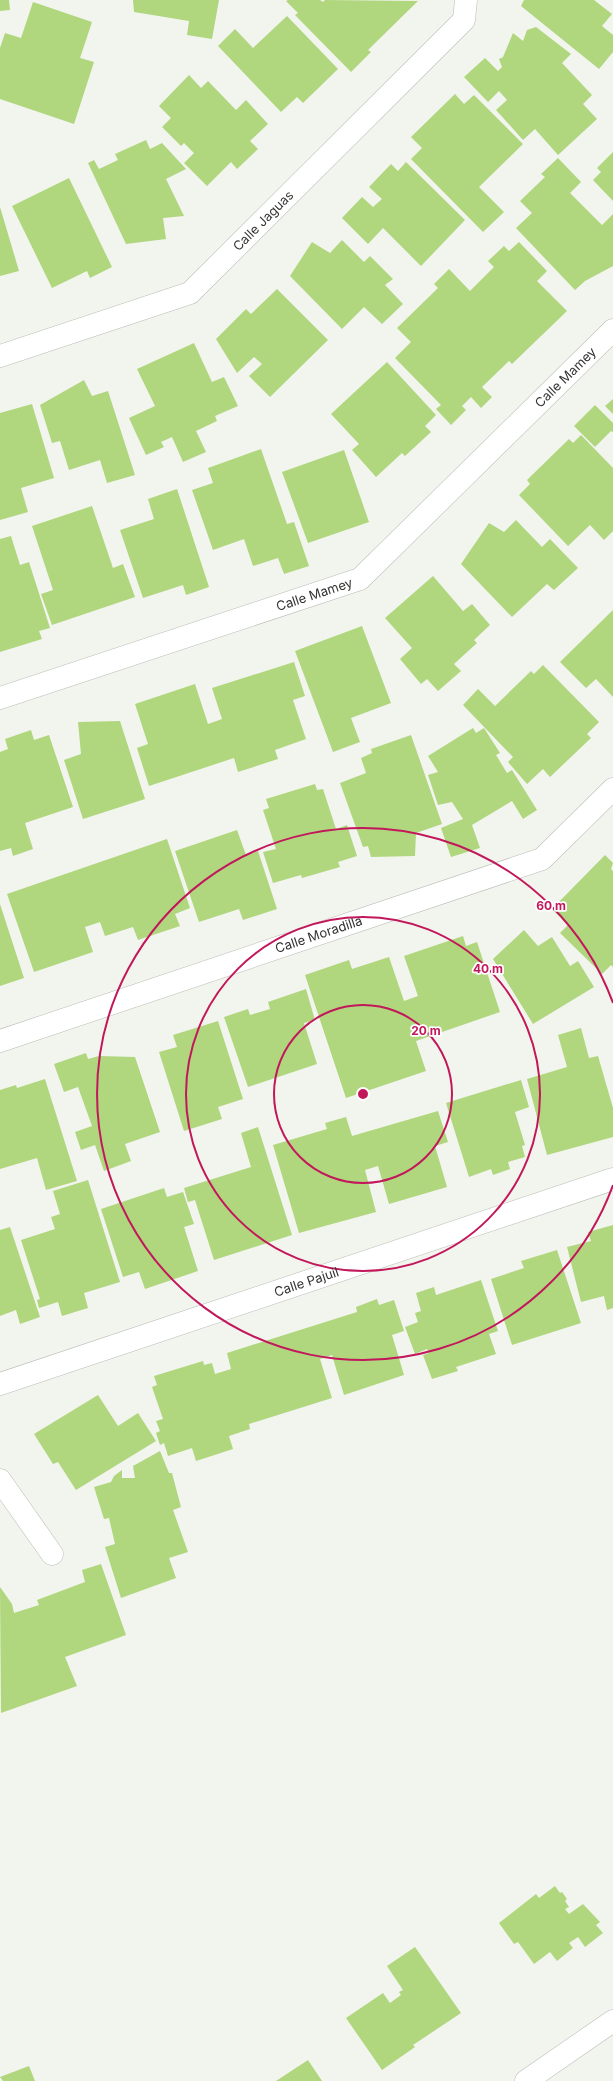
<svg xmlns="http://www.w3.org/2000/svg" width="613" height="2081" viewBox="0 0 613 2081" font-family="Inter,sans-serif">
<rect width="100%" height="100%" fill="#f2f5ee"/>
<g fill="#b0d67e">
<polygon points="0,0 9,0 10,10 0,11"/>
<polygon points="133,0 219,0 212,39 187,35 189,21 134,12"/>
<polygon points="288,0 320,0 323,2 325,0 418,1 368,50 371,52 351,72 295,15 298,13 286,1"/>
<polygon points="524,0 594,0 612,14 602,26 613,35 613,52 599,69 521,6"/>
<polygon points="33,2 92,22 80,58 94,62 74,124 0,99 0,48 5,33 21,38"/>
<polygon points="287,16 338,69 303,103 297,97 281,112 218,46 235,29 253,48"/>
<polygon points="536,27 571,54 562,63 592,95 583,104 597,119 558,155 535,129 523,140 496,110 507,100 499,91 488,102 464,77 485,58 498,71 502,67 499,59 503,57 513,33 523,41 527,30"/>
<polygon points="189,75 201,88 208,81 236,110 246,100 268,124 250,141 258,149 237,169 231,162 207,186 184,163 194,153 184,143 181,146 162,127 171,118 159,106"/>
<polygon points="455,94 464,104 474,95 523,144 479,187 504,212 483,232 411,159 422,148 411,137"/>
<polygon points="146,140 150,149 162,143 186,169 166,179 184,216 163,218 166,239 126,244 88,163 94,160 99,169 118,160 115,154"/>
<polygon points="613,152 613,201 593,180 601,172 597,168"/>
<polygon points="558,158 581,182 570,193 602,225 613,214 613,266 585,281 575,290 516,228 532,213 520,201 545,177 541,174"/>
<polygon points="406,162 465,220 421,266 383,228 368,244 342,218 362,197 373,207 382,199 369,187 391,164 398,171"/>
<polygon points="69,178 112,267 90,278 87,271 52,288 12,206"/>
<polygon points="0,207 19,271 0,276"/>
<polygon points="342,240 364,262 370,256 393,279 385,285 403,304 382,324 364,307 342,329 290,276 312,242 330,253"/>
<polygon points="519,242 547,271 537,281 567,311 512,364 509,361 482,387 492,397 481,408 471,397 462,406 466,410 451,425 436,409 441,405 395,358 411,342 397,328 438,288 434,284 449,269 470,291 494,267 488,261 504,246 509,251"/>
<polygon points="277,289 328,340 270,397 249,376 262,364 254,357 237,373 216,339 246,309 251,314"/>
<polygon points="194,343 212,382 224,377 238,406 215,416 217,421 196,431 206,452 183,462 172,437 161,442 164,447 146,455 129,418 155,406 137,369"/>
<polygon points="387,362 436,415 425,426 431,432 405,456 402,453 376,477 352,450 359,444 331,414"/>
<polygon points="84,380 92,396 108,391 135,475 107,483 100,460 69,470 60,441 52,443 40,405"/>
<polygon points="613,399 613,414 605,406"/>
<polygon points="32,404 54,478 21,488 28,512 0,520 0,413"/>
<polygon points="595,405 613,423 613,432 611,431 595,447 574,426"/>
<polygon points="581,435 613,468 613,531 604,540 590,525 568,546 519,495 530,484 527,480 569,439 573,443"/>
<polygon points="261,449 287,524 294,522 309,566 284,574 278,558 253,566 244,539 213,550 192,490 213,483 208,468"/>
<polygon points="344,450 369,522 308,543 282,472"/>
<polygon points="177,489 209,587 186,595 183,585 143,598 120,530 154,519 148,499"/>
<polygon points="92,506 113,568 123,564 135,597 52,625 41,594 53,590 32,526"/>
<polygon points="516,520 542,547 550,539 578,568 554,590 547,584 512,617 461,564 489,523 504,532"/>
<polygon points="11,536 20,565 29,562 50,628 39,631 42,639 0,652 0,539"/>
<polygon points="433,576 463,611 472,604 490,625 474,640 477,643 454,664 461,671 438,691 427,679 421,684 400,659 412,648 385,618"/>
<polygon points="613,610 613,697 596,679 586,688 560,662"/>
<polygon points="362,626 391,703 351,718 360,742 333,752 295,651"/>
<polygon points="294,662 305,696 293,700 306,739 275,750 278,759 238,772 234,758 149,786 137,748 148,744 135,704 195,684 208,724 222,719 212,688"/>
<polygon points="543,665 599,722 587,734 591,738 550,777 543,769 527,784 508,762 513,757 463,705 478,689 495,706 531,671 534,674"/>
<polygon points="120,721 145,799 83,819 64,760 81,754 78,722"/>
<polygon points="473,728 476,733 484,728 500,753 496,755 507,773 512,770 537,810 523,819 512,801 472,825 480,848 451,857 441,828 463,819 452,802 438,805 428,775 438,772 428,756"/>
<polygon points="31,730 34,740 49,735 73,807 25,823 33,849 13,856 11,848 0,851 0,752 8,749 5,739"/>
<polygon points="411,735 442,824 416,833 415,856 371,857 368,846 363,847 340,783 366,773 361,758 372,753 371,749"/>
<polygon points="315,784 317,790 323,789 336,829 347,825 357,856 338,862 340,867 302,878 301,875 273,883 263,852 276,849 263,810 269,808 266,799"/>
<polygon points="237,830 246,855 258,851 277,909 243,920 239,909 199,922 175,851"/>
<polygon points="167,839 190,908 175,914 180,926 138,940 133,927 105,936 100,922 85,927 93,952 34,972 7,894"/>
<polygon points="605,855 613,863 611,869 613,871 613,967 611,965 602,974 560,933 568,925 552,909"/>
<polygon points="0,904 24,978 0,986"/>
<polygon points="524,930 538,946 552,937 570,966 578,961 594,987 533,1024 493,959"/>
<polygon points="463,936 466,946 477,942 500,1012 416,1041 426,1071 346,1098 305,975 349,960 352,969 389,957 404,1001 418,996 404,956"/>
<polygon points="306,989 315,1020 304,1023 317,1064 248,1087 224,1017 248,1009 250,1015 270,1009 268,1002"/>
<polygon points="218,1021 243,1099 218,1107 222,1119 184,1131 159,1052 177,1047 173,1035"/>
<polygon points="581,1028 589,1058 598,1056 613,1108 613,1137 547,1155 527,1079 567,1067 558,1035"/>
<polygon points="86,1053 88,1059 99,1056 135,1057 160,1132 125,1144 131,1161 104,1171 95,1145 81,1150 75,1132 92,1126 78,1087 64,1092 54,1064"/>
<polygon points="45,1079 77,1181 46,1190 37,1158 0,1169 0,1090 16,1085 17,1088"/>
<polygon points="521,1080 529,1107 515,1112 525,1145 522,1146 525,1157 508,1162 510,1169 493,1175 491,1169 469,1177 446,1103"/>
<polygon points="438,1111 448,1142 435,1146 447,1187 389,1204 378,1166 365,1170 376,1212 299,1233 273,1145 327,1129 325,1123 346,1117 352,1136"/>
<polygon points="258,1127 292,1235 214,1260 195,1200 188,1202 184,1188 251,1167 241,1133"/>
<polygon points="88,1180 120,1282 84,1293 88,1308 62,1316 58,1302 39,1308 37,1300 40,1299 21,1240 55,1229 51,1217 60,1214 53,1191"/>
<polygon points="164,1188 167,1197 183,1192 194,1224 184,1227 198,1271 145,1289 139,1272 123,1277 101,1209"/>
<polygon points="613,1225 613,1308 607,1310 604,1296 581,1302 567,1247 591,1241 588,1232"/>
<polygon points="10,1227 40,1317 20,1324 16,1310 0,1316 0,1230"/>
<polygon points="557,1250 581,1323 512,1345 491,1279 524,1268 521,1261"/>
<polygon points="481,1280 498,1331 489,1334 496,1354 456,1367 458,1371 432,1379 423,1355 429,1353 427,1349 415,1354 405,1327 418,1322 415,1313 421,1311 416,1293 434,1287 436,1295"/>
<polygon points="377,1299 379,1305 394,1300 404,1331 392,1335 404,1375 344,1395 332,1355 320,1359 332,1398 249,1424 250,1429 229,1436 233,1449 196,1461 192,1448 168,1456 164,1443 160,1445 156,1433 160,1431 156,1421 163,1419 152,1387 157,1385 154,1376 203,1361 204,1365 212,1363 215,1374 231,1369 227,1353 357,1312 356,1307"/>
<polygon points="98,1395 118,1426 138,1413 156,1441 76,1490 58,1462 53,1464 34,1434"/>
<polygon points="160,1451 169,1473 172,1473 181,1507 173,1510 188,1552 169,1558 176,1578 121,1598 105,1547 115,1544 109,1518 104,1519 94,1487 111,1482 114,1476 122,1470 122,1478 135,1478 133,1466"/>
<polygon points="101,1564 126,1635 65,1657 77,1686 1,1713 0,1587 12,1604 14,1613 39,1605 37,1600 85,1582 82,1570"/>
<polygon points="555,1886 560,1893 562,1892 567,1899 565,1901 569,1907 565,1909 569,1914 583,1904 600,1922 596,1925 603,1933 585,1947 578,1937 569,1943 573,1948 557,1961 550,1952 534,1964 518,1942 514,1944 499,1923 536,1894 539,1898"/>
<polygon points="415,1947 461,2013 413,2045 415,2047 382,2070 346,2018 383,1993 390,2003 401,1995 399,1992 403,1990 387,1966"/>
<polygon points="308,2060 322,2081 276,2081"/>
<polygon points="29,2066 35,2081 3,2081 0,2077"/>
</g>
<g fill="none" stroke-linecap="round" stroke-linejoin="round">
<defs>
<g id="minor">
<path id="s1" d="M 0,356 L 190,293 L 464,20 L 466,0"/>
<path id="s2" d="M 0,698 L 360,579 L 613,330"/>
<path id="s3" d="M 0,1041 L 542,859 L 613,789"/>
<path id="s4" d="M 0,1384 L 613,1179"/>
<polyline points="0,1480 52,1554"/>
<polyline points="526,2081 613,2021"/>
</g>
</defs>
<use href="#minor" stroke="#babdb6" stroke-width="23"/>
<use href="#minor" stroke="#fff" stroke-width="22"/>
</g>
<g fill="none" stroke="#c2185b" stroke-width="2">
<circle cx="363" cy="1094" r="89"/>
<circle cx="363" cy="1094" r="177"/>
<path d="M613 1185A266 266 0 1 1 613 1003"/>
</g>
<g text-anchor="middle" stroke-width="3.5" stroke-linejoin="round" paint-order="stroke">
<g font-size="13" fill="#343533" stroke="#fff">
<text dy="5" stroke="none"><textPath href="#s1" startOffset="303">Calle Jaguas</textPath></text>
<text dy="5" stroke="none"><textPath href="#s2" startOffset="667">Calle Mamey</textPath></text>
<text dy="5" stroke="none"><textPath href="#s2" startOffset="331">Calle Mamey</textPath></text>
<text dy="5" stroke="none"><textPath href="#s3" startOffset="336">Calle Moradilla</textPath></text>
<text dy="5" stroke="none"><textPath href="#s4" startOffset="323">Calle Pajuil</textPath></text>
</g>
</g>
<circle cx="363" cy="1094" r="6" fill="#c2185b" stroke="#fff" stroke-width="2"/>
<g font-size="12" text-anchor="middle" font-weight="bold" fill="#c2185b" stroke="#fff" stroke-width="3.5" stroke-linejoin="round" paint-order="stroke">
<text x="551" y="910">60 m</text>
<text x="488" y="973">40 m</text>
<text x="426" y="1035">20 m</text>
</g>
</svg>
